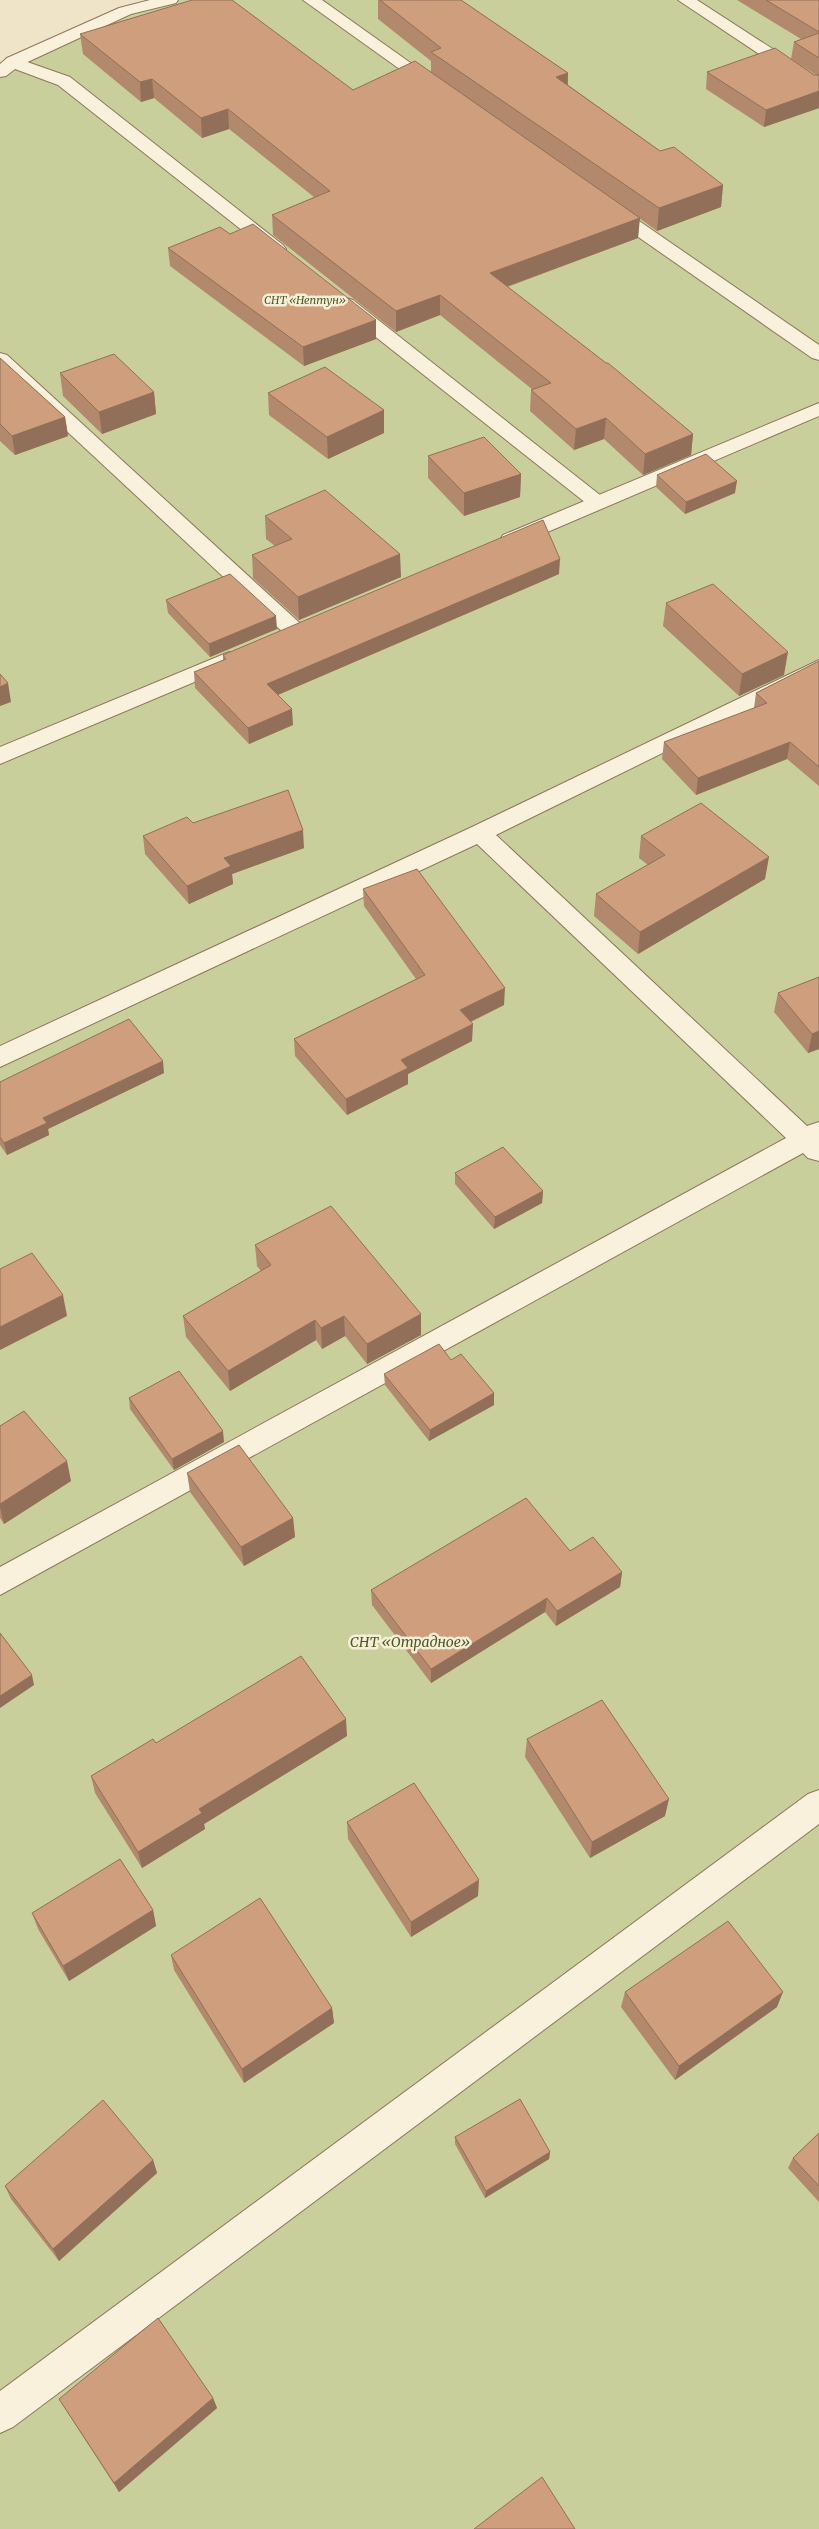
<svg xmlns="http://www.w3.org/2000/svg" width="819" height="2529" viewBox="0 0 819 2529" font-family="Merriweather,serif">
<rect width="100%" height="100%" fill="#f0e4c8"/>
<polygon fill="#c9cf9b" points="170,0 819,0 819,2529 0,2529 0,72 125,11"/>
<g fill="none" stroke-linecap="round" stroke-linejoin="round">
<defs>
<g id="service">
<polygon points="303,0 322,0 443,86 441,90 429,90"/>
<polygon points="678,0 697,0 819,79 819,91 813,90"/>
<polygon points="13,57 70,77 283,245 286,249 283,253 271,253 58,85 7,66 5,62 7,58"/>
<polygon points="607,202 613,203 819,345 819,360 812,358 601,211 598,207 601,203"/>
<polygon points="346,298 353,300 605,499 608,503 605,507 598,509 591,507 339,308 337,304 339,300"/>
<polygon points="0,353 7,355 303,626 306,631 303,636 295,638 287,636 0,369"/>
<polygon points="819,660 819,676 496,835 807,1126 819,1122 819,1161 808,1158 803,1153 0,1595 0,1567 786,1138 477,844 0,1067 0,1046 472,827"/>
<polygon points="819,1790 819,1824 13,2427 0,2433 0,2391 808,1794"/>
</g>
<g id="minor">
<polygon points="150,0 178,0 176,3 131,14 19,66 6,76 0,77 0,64 7,58 119,8"/>
<polygon points="819,403 819,416 517,545 510,546 503,545 500,540 503,535"/>
<polygon points="229,652 237,654 240,659 237,664 0,764 0,747"/>
</g>
</defs>
<use href="#service" stroke="#8d765c" stroke-width="2"/>
<use href="#minor" stroke="#8d765c" stroke-width="2"/>
<use href="#service" fill="#faf1dc" fill-rule="evenodd"/>
<use href="#minor" fill="#faf1dc" fill-rule="evenodd"/>
</g>
<g fill="#b2896c">
<polygon points="378,0 461,0 568,73 568,85 660,151 723,185 721,207 657,231 639,218 638,238 507,287 693,434 691,455 643,475 604,439 574,450 530,411 531,390 533,390 440,315 396,332 273,235 272,215 314,197 229,129 202,138 154,98 141,102 83,54 80,34 353,90 431,72 431,61 378,19"/>
<polygon points="737,0 819,0 819,108 764,127 706,89 707,72 816,75 791,59 794,42 801,39"/>
<polygon points="230,234 376,320 376,339 304,366 170,266 168,248"/>
<polygon points="0,358 65,417 68,436 15,455 0,441"/>
<polygon points="60,373 154,392 156,414 102,434 63,396"/>
<polygon points="268,393 384,410 384,433 328,459 269,415"/>
<polygon points="428,456 521,474 520,497 464,516 428,478"/>
<polygon points="657,475 735,493 685,514 656,487"/>
<polygon points="265,516 401,577 299,620 253,578 252,555 275,546 266,539"/>
<polygon points="559,574 278,695 293,725 249,744 195,688 194,672 223,660 223,655"/>
<polygon points="166,600 277,629 210,657 168,613"/>
<polygon points="666,603 784,675 739,696 663,626"/>
<polygon points="819,661 819,786 787,759 696,795 662,759 664,742 754,708 756,693"/>
<polygon points="193,823 304,848 232,874 233,884 189,904 145,854 143,836"/>
<polygon points="641,836 765,879 638,954 594,916 596,894 648,865 639,858"/>
<polygon points="363,889 504,1005 471,1022 472,1041 408,1074 408,1084 347,1115 295,1056 294,1039 416,979 364,906"/>
<polygon points="819,977 819,1049 808,1053 774,1012 778,993"/>
<polygon points="164,1073 48,1129 49,1135 7,1155 0,1145 0,1082"/>
<polygon points="455,1173 543,1191 542,1203 494,1229 455,1184"/>
<polygon points="255,1245 421,1335 367,1364 345,1336 322,1349 316,1340 230,1391 186,1337 183,1316 261,1271 257,1266"/>
<polygon points="451,1360 494,1393 494,1405 429,1441 385,1385 384,1374"/>
<polygon points="129,1398 224,1442 174,1470 130,1409"/>
<polygon points="0,1426 71,1481 4,1524 0,1518"/>
<polygon points="187,1473 293,1518 295,1537 244,1566 190,1492"/>
<polygon points="622,1572 620,1587 556,1626 545,1612 431,1683 372,1605 371,1590"/>
<polygon points="347,1736 204,1824 205,1829 142,1868 95,1793 91,1776 156,1743"/>
<polygon points="527,1739 665,1816 590,1858 525,1757"/>
<polygon points="347,1822 478,1896 411,1937 348,1839"/>
<polygon points="153,1910 156,1926 69,1981 38,1929 32,1913"/>
<polygon points="171,1955 332,2008 334,2023 244,2083 174,1970"/>
<polygon points="625,1992 777,2007 675,2080 621,2007"/>
<polygon points="819,2133 819,2202 788,2168 793,2158"/>
<polygon points="455,2137 550,2152 549,2159 485,2198 455,2144"/>
<polygon points="153,2160 157,2173 59,2261 11,2199 5,2186"/>
<polygon points="213,2398 217,2408 119,2492 59,2399"/>
</g>
<g fill="#916f58">
<polygon points="568,73 567,94 556,77"/>
<polygon points="152,79 154,98 141,102 140,82"/>
<polygon points="819,91 819,108 764,127 766,110"/>
<polygon points="228,109 229,129 202,138 201,118"/>
<polygon points="723,185 721,207 657,231 659,208"/>
<polygon points="640,218 638,238 489,293 490,273"/>
<polygon points="440,295 440,315 396,332 396,311"/>
<polygon points="376,320 376,339 304,366 303,347"/>
<polygon points="154,392 156,414 102,434 99,412"/>
<polygon points="384,410 384,433 328,459 327,437"/>
<polygon points="65,417 68,436 15,455 12,436"/>
<polygon points="606,418 604,439 574,450 576,429"/>
<polygon points="693,434 691,455 643,475 645,454"/>
<polygon points="521,474 520,497 464,516 464,493"/>
<polygon points="737,481 735,493 685,514 686,502"/>
<polygon points="400,554 401,577 299,620 298,597"/>
<polygon points="560,559 559,574 268,699 267,684"/>
<polygon points="276,616 277,629 210,657 209,644"/>
<polygon points="788,652 784,675 739,696 742,674"/>
<polygon points="8,683 11,702 0,706 0,687"/>
<polygon points="292,709 293,725 249,744 248,728"/>
<polygon points="790,742 787,759 696,795 698,778"/>
<polygon points="303,830 304,848 232,874 233,884 189,904 187,886 224,858"/>
<polygon points="769,857 765,879 638,954 640,932"/>
<polygon points="505,988 504,1005 459,1027 460,1010"/>
<polygon points="473,1024 472,1041 408,1074 408,1084 347,1115 346,1099 401,1060"/>
<polygon points="819,1031 819,1049 808,1053 812,1034"/>
<polygon points="163,1061 164,1073 48,1129 49,1135 7,1155 4,1143 43,1118"/>
<polygon points="543,1191 542,1203 494,1229 495,1217"/>
<polygon points="63,1295 67,1316 0,1350 0,1327"/>
<polygon points="421,1314 421,1335 367,1364 367,1344"/>
<polygon points="344,1316 345,1336 322,1349 321,1328"/>
<polygon points="315,1320 316,1340 230,1391 228,1371"/>
<polygon points="494,1393 494,1405 429,1441 430,1430"/>
<polygon points="223,1431 224,1442 174,1470 172,1459"/>
<polygon points="67,1461 71,1481 4,1524 0,1508 0,1504"/>
<polygon points="293,1518 295,1537 244,1566 241,1547"/>
<polygon points="622,1572 620,1587 556,1626 557,1611"/>
<polygon points="547,1598 545,1612 431,1683 431,1669"/>
<polygon points="32,1675 34,1685 0,1708 0,1696"/>
<polygon points="346,1719 347,1736 204,1824 205,1829 142,1868 138,1852 199,1809"/>
<polygon points="669,1799 665,1816 590,1858 592,1842"/>
<polygon points="479,1880 478,1896 411,1937 411,1922"/>
<polygon points="153,1910 156,1926 69,1981 63,1966"/>
<polygon points="783,1992 777,2007 675,2080 679,2066"/>
<polygon points="332,2008 334,2023 244,2083 242,2069"/>
<polygon points="550,2152 549,2159 485,2198 486,2191"/>
<polygon points="153,2160 157,2173 59,2261 53,2249"/>
<polygon points="213,2398 217,2408 119,2492 114,2483"/>
</g>
<g fill="#cf9f7d" stroke="#916f58">
<polygon points="192,0 232,0 353,90 415,61 640,218 490,273 606,363 608,363 693,434 645,454 606,418 576,429 531,390 551,383 440,295 396,311 272,215 330,191 228,109 201,118 152,79 140,82 80,34"/>
<polygon points="380,0 461,0 568,73 556,77 660,151 674,147 723,185 659,208 431,52 441,48"/>
<polygon points="766,0 819,0 819,32"/>
<polygon points="819,33 819,58 794,42"/>
<polygon points="775,48 814,75 819,75 819,91 766,110 707,72"/>
<polygon points="253,224 376,320 303,347 168,248 220,227 230,234"/>
<polygon points="114,354 154,392 99,412 60,373"/>
<polygon points="0,358 65,417 12,436 0,424"/>
<polygon points="325,367 384,410 327,437 268,393"/>
<polygon points="484,437 521,474 464,493 428,456"/>
<polygon points="706,454 737,481 686,502 657,475"/>
<polygon points="325,490 400,554 298,597 252,555 292,539 265,516"/>
<polygon points="543,520 560,559 267,684 292,709 248,728 194,672 226,659 223,655"/>
<polygon points="230,574 276,616 209,644 166,600"/>
<polygon points="713,584 788,652 742,674 666,603"/>
<polygon points="819,661 819,767 790,742 698,778 664,742 767,703 756,693"/>
<polygon points="0,674 8,683 0,687"/>
<polygon points="288,790 303,830 224,858 231,866 187,886 143,836 187,817 193,823"/>
<polygon points="701,803 769,857 640,932 596,894 665,855 641,836"/>
<polygon points="417,869 505,988 460,1010 473,1024 401,1060 408,1068 346,1099 294,1039 425,975 363,889"/>
<polygon points="819,977 819,1031 812,1034 778,993"/>
<polygon points="129,1019 163,1061 43,1118 47,1123 4,1143 0,1137 0,1082"/>
<polygon points="503,1147 543,1191 495,1217 455,1173"/>
<polygon points="331,1206 421,1314 367,1344 344,1316 321,1328 315,1320 228,1371 183,1316 271,1265 255,1245"/>
<polygon points="32,1253 63,1295 0,1327 0,1269"/>
<polygon points="439,1344 451,1360 461,1354 494,1393 430,1430 384,1374"/>
<polygon points="179,1371 223,1431 172,1459 129,1398"/>
<polygon points="24,1411 67,1461 0,1504 0,1426"/>
<polygon points="239,1445 293,1518 241,1547 187,1473"/>
<polygon points="526,1498 570,1551 593,1537 622,1572 557,1611 547,1598 431,1669 371,1590"/>
<polygon points="0,1633 32,1675 0,1696"/>
<polygon points="301,1656 346,1719 199,1809 202,1813 138,1852 91,1776 153,1739 156,1743"/>
<polygon points="602,1700 669,1799 592,1842 527,1739"/>
<polygon points="414,1783 479,1880 411,1922 347,1822"/>
<polygon points="120,1859 153,1910 63,1966 32,1913"/>
<polygon points="260,1898 332,2008 242,2069 171,1955"/>
<polygon points="728,1921 783,1992 679,2066 625,1992"/>
<polygon points="520,2099 550,2152 486,2191 455,2137"/>
<polygon points="103,2100 153,2160 53,2249 5,2186"/>
<polygon points="819,2133 819,2186 793,2158"/>
<polygon points="158,2318 213,2398 114,2483 59,2399"/>
<polygon points="542,2477 575,2529 474,2529"/>
</g>
<g text-anchor="middle" stroke-width="5" stroke-linejoin="round" paint-order="stroke">
<g font-size="11" font-style="italic" fill="#4d5a26" stroke="#f7eed8">
<text x="305" y="304">СНТ «Нептун»</text>
</g>
<g font-size="14" font-style="italic" fill="#4d5a26" stroke="#f7eed8">
<text x="410" y="1647">СНТ «Отрадное»</text>
</g>
</g>
</svg>
